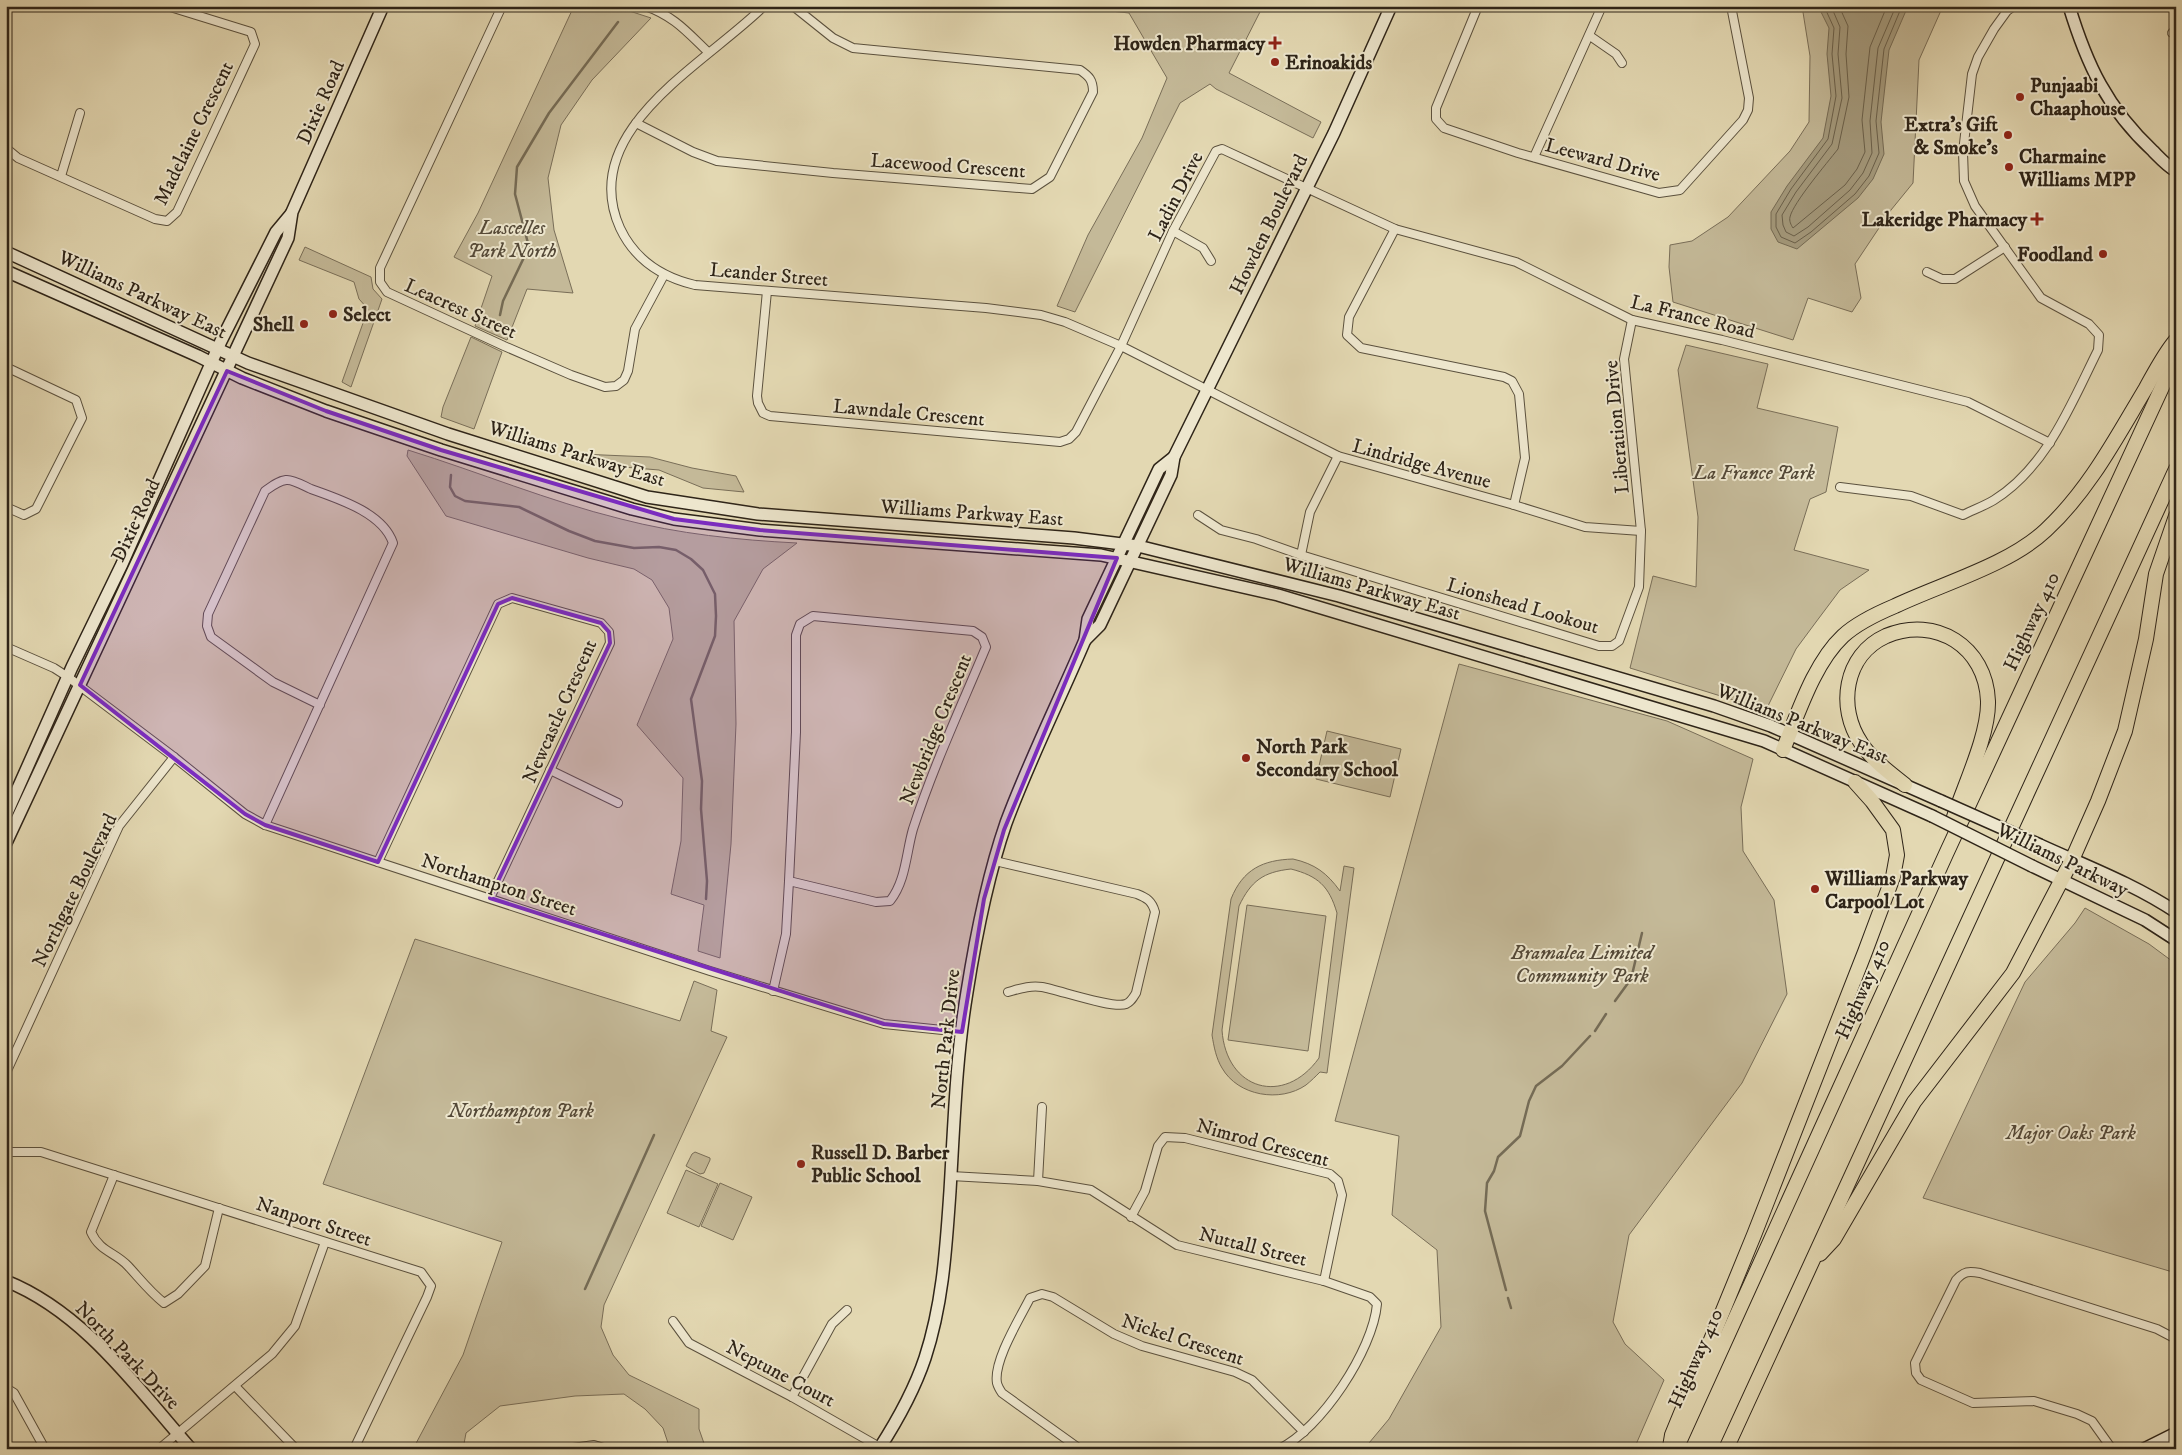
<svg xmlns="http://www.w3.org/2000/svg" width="2182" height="1455" viewBox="0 0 2182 1455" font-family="'IM FELL DW Pica',serif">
<rect width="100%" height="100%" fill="#e3d8b2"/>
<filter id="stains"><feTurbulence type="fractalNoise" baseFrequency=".004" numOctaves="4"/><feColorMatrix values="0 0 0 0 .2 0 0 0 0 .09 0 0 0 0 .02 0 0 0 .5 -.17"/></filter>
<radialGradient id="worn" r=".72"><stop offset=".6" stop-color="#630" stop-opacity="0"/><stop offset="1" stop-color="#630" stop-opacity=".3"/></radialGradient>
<g fill="#c4b998" stroke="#796e58" fill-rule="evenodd">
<polygon points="574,6 614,6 651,18 592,80 561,125 548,178 554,230 573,293 527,289 507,340 475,326 492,276 454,257 478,213"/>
<polygon points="1066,6 1263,6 1229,73 1321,122 1313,138 1216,89 1210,84 1180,103 1075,312 1057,306 1088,235 1142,138 1167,78 1129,13"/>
<polygon points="1802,6 1943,6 1919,60 1913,183 1891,210 1855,264 1861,298 1852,312 1808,298 1793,340 1673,302 1669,267 1670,245 1692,241 1728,217 1790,151 1809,122 1810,56"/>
<polygon points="305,247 371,277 373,289 382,299 351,387 342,382 368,309 359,299 354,282 299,260"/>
<polygon points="471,337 502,352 474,429 441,417 443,407"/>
<polygon points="1686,345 1768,364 1757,408 1838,427 1826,492 1810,499 1794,550 1869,570 1840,590 1816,622 1796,649 1766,710 1630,668 1653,576 1696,587 1698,517 1678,370"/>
<path d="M 408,450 C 479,472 548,501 621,519 C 679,534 738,540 797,543 L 763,569 L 734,621 L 736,724 L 731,844 L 720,958 L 698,951 L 704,905 L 671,894 L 681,841 L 683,778 L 637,725 L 673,639 L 669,608 L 652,580 L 634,569 L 588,558 L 446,516 L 407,456 Z"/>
<polygon points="580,454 650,457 692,468 736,476 744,492 703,488 659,470 587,464"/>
<polygon points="1459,664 1667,721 1753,759 1741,807 1743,851 1774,900 1787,994 1742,1083 1629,1235 1613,1322 1625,1344 1664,1380 1634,1449 1364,1449 1389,1419 1441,1327 1437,1250 1392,1215 1399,1136 1335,1121"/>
<polygon points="1327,731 1401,749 1390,797 1316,779"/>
<path d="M 1293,859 C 1315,864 1327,873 1340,891 L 1344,866 L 1354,868 L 1327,1073 L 1320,1072 C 1316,1076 1311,1081 1306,1085 C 1280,1103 1238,1096 1222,1068 C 1216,1058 1214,1047 1212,1035 L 1231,899 C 1243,869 1263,860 1293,859 ZM 1291,869 C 1318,876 1329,886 1337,913 L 1319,1058 C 1284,1107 1226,1090 1222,1030 L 1239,906 C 1251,881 1263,872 1291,869 Z"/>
<polygon points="1247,905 1326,916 1308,1051 1228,1040"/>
<polygon points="2085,908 2149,944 2176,964 2176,1273 1923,1198 2025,982 2075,923"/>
<polygon points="415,939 680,1021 694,981 717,990 711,1031 727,1037 604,1305 601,1327 613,1355 629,1375 699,1409 699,1429 706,1449 670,1449 663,1428 645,1409 624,1394 575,1396 500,1406 466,1433 463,1449 413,1449 463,1355 502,1242 323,1184"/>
<polygon points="695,1152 710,1158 710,1160 704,1173 700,1174 686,1166 692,1154"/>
<polygon points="686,1170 718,1184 699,1227 667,1213"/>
<polygon points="720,1183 752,1197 733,1240 701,1226"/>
</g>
<polygon fill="#a59b7e" stroke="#756b55" points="1818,6 1908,6 1889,50 1881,122 1884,154 1873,179 1858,198 1797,249 1778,242 1771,229 1771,212 1787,186 1823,138 1831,96 1827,54 1829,28"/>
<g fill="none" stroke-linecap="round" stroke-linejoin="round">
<g stroke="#6a604b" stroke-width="1">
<polyline points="1824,6 1834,28 1832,54 1836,96 1828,139 1791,189 1776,214 1776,227 1781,237 1795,243 1811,232 1855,194 1869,176 1879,153 1876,121 1884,49 1902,6"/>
<polyline points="1831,6 1840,27 1838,54 1842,98 1832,144 1796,192 1782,215 1783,225 1786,232 1794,236 1808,227 1850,190 1863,173 1872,153 1870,121 1878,48 1896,6"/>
<path d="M 1839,6 L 1848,26 L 1846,54 L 1849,97 L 1838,149 C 1827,163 1793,203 1790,217 C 1789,221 1791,225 1793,228 L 1845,185 L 1857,169 L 1865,152 L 1862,120 L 1870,47 L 1887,6"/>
</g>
<g stroke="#756b55" stroke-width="2.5">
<polyline points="500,315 503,301 529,247 515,194 517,167 549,113 618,22"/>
<polyline points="451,475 450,487 455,496 465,501 519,507 569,531 595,541 634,548 659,547 676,550 691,559 703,570 715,594 716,616 715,636 691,699 702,781 701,809 707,881 706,899"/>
<polyline points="1615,1001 1631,979 1642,933"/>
<polyline points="1595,1031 1606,1014"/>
<polyline points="585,1289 654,1135"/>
<polyline points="1506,1290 1485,1211 1487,1183 1494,1171 1498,1157 1520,1136 1529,1101 1536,1086 1562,1066 1590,1036"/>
<polyline points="1508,1298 1511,1308"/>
</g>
<defs>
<g id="street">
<polyline points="502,6 380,268 380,282 387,292 504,346 571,375 605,387 616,386 624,380 628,371 635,329 664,275"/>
<path d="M 645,6 C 674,16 687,32 708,52"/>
<path d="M 764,6 C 707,63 576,130 620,228 C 635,260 661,277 695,285 L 986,308 L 1041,315 L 1065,322 L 1121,346 L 1338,456 L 1514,505 L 1585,527 L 1641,531"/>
<polyline points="1478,6 1436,108 1436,119 1444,128 1518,153 1659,193 1680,190 1743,120 1748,110 1749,98 1731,6"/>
<polyline points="2172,33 2176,29"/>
<polyline points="1590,36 1616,54 1622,63"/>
<path d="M 636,123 L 693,152 L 717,161 L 833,173 L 1032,189 L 1050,177 L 1093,92 C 1093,80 1089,76 1080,70 L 853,48 L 833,38 L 793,6"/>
<polyline points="6,148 18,158 155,219 167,221 177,212 255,44 251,32 167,6"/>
<polyline points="1534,157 1602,6"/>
<polyline points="61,176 80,113"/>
<polyline points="1395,229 1349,317 1347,335 1361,348 1504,377 1512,381 1519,394 1525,458 1514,505"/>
<polyline points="1173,231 1203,248 1211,261"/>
<polyline points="1927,272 1942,279 1955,279 2005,247"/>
<polyline points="767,291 757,396 758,403 763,413 770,416 1060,442 1069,439 1076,432 1121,346 1173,231 1216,151 1222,149 1395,229 1516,262 1632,320 1722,340 1968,402 2050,443"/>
<polyline points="6,367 76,400 82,418 36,509 24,515 6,507"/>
<path d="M 1840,487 L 1911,496 L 1963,515 C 1973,510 1984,506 1994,500 C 2047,467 2071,404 2098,350 L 2099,335 L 2089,324 L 2041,298 L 1975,206 L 1964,181 L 1963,152 L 1972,74 L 1978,57 L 1994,29 L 2007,11 L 2014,6"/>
<polyline points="1198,515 1221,530 1256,539 1301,555 1599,646 1612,646 1619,641 1639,587 1641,531 1624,359 1632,320"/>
<polyline points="1301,555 1310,512 1338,456"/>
<polyline points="6,647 54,668 68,677 174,757 245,814 265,825 710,971 884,1024 962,1032"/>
<polyline points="550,770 618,803"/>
<path d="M 265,825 L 393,543 C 383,513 339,499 311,489 C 304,486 293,479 286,480 C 278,481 272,486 265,491 L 208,614 L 207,626 L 211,637 L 273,682 L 320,705"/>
<path d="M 995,861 L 1137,894 C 1147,898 1152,901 1155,912 L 1136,993 C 1133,998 1131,1002 1126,1004 C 1113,1009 1059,990 1042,987 C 1030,985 1019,989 1008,992"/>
<polyline points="378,862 498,604 512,598 601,623 609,632 610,643 490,898"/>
<path d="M 773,991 L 786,934 L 789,881 L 796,732 L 796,635 L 800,624 L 813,616 L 973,631 L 982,637 L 986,647 C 961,707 933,767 913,829 C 906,853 906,881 890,901 L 876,902 L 789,881"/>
<polyline points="6,1073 119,826 174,757"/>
<polyline points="6,1152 41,1152 421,1272 431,1286 427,1297 354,1449"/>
<path d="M 114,1175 L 91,1232 C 100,1252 115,1252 128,1266 C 140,1279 150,1292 164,1303 L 178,1294 L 205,1266 L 219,1208"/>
<path d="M 951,1176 L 1038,1181 L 1091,1190 L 1177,1245 L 1324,1281 L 1370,1297 L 1377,1304 C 1373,1350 1321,1429 1279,1449"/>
<polyline points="1038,1181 1042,1107"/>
<polyline points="1131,1217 1145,1191 1158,1146 1165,1137 1185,1138 1330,1174 1338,1181 1342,1195 1324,1281"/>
<polyline points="673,1321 689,1343 792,1397 883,1449"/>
<polyline points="235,1386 296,1449"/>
<polyline points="6,1388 14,1393 45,1449"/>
<polyline points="792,1397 832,1324 847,1310"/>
<polyline points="159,1449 272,1354 295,1326 325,1242"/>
<polyline points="566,1449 594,1445 607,1449"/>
<path d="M 1080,1449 L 1002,1393 C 1000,1390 998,1387 997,1383 C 993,1361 1020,1318 1030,1298 L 1042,1294 L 1053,1297 L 1114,1334 L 1142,1346 L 1235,1372 L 1252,1380 L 1304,1432"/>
<path d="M 2112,1449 L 2092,1421 L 2077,1414 L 2034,1401 L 1973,1403 L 1921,1380 L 1916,1373 L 1915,1363 L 1956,1280 C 1964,1271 1969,1271 1980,1273 L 2157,1329 L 2176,1339"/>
</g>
<g id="secondary">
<path d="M 2069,6 C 2087,65 2107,108 2153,151 C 2160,158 2167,166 2176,171"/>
<polyline points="6,252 248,363 448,434 647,497 758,514 1074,538 1138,546 1339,596 1714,706 1771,726 1941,801"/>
<polyline points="6,271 198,356 242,378 326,411 441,450 632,509 674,519 760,530 1101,555 1278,595 1764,741 1932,816"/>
<polyline points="1085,640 1100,625 1171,475 1174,457 1334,133 1391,6"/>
<polyline points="6,815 72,667 122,564 221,341 276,232 291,214"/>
<polyline points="6,843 288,238 292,212 383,6"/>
<path d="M 2040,845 C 2086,866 2134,884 2176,912"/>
<polyline points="2032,866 2145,920 2176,940"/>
<path d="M 6,1281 C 84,1312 137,1388 191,1449"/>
<path d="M 879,1449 C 897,1421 914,1391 925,1358 C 943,1303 946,1248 950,1191 C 954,1125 956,1058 967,992 C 976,935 987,878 1006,823 C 1029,761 1059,701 1085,640 L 1088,619 L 1159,469 L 1174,457"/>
<polyline points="2144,1449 2176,1433"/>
</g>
<g id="highway">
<path d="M 1783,750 C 1798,714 1814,663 1843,636 C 1857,623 1876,614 1895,606 C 1941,584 2009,565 2046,530 C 2089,490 2116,438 2146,388 C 2155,372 2164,354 2176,340"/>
<path d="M 1905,785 C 1889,772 1872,760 1861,743 C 1837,708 1844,655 1886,636 C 1936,615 1986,647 1988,701 C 1989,734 1965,784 1954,817"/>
<polyline points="1820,1254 1834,1239 1914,1102 2013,973 2072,860 2098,801 2125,731 2146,639 2156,574 2176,516"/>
<polyline points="1670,1447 1672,1435 1754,1235 1865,952 1893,877 1897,855 1893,830 1872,801 1855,782"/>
<polyline points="1676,1449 1946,854 2176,357"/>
<polyline points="1726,1449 2176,469"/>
</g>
</defs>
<use href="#street" stroke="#5b513e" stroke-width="10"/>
<use href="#secondary" stroke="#2e2418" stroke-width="14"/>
<use href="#highway" stroke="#2e2418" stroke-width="16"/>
<use href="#street" stroke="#ede6cd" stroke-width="8"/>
<use href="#secondary" stroke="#ede6cd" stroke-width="11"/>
<use href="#highway" stroke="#e3d8b2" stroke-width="14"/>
<defs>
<g id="secondary-bridge">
<polyline points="1941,801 2040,845"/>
<polyline points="1932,816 2032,866"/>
</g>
</defs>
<use href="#secondary-bridge" stroke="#2e2418" stroke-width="14" stroke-linecap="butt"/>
<use href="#secondary-bridge" stroke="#ede6cd" stroke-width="11"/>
</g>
<path fill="#7b2cbf" fill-opacity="0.2" stroke="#7b2cbf" stroke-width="4" stroke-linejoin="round" d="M 227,371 L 326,411 L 441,450 L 674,519 L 760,530 L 1117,558 L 1004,830 L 984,899 L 962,1032 L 884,1024 L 490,898 L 610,643 L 609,632 L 601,623 L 512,598 L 498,604 L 378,862 L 265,825 L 245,814 L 80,685 Z"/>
<g fill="#8f2418" stroke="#ede6cd" stroke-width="2">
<path d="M1272.5 35.5h5v5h5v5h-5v5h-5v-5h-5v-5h5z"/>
<circle cx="1275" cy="62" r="5"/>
<circle cx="2020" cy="97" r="5"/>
<circle cx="2008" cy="135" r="5"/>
<circle cx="2009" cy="167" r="5"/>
<path d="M2034.5 211.5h5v5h5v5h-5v5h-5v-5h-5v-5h5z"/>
<circle cx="2103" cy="254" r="5"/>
<circle cx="333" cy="314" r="5"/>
<circle cx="304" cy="324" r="5"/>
<circle cx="1246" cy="758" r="5"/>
<circle cx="1815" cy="889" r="5"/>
<circle cx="801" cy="1164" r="5"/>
</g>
<g text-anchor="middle" stroke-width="4" stroke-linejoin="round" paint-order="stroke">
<g font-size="20" font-weight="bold" fill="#2e2418" stroke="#ede6cd" text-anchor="start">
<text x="1265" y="50" text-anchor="end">Howden Pharmacy</text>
<text x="1285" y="69">Erinoakids</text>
<text x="2030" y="92">Punjaabi<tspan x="2030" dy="23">Chaaphouse</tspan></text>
<text x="1998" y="131" text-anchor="end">Extra's Gift<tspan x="1998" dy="23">&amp; Smoke's</tspan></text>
<text x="2019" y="163">Charmaine<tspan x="2019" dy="23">Williams MPP</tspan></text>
<text x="2027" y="226" text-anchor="end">Lakeridge Pharmacy</text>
<text x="2093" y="261" text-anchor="end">Foodland</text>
<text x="343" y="321">Select</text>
<text x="294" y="331" text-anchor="end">Shell</text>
<text x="1256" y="753">North Park<tspan x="1256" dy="23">Secondary School</tspan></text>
<text x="1825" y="885">Williams Parkway<tspan x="1825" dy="23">Carpool Lot</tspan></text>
<text x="811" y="1159">Russell D. Barber<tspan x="811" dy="23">Public School</tspan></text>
</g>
<g font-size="20" fill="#2e2418" stroke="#ede6cd">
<text transform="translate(320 102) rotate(-66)" y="7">Dixie Road</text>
<text transform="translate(193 133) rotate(-64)" y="7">Madelaine Crescent</text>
<text transform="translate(1603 159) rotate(15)" y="7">Leeward Drive</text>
<text transform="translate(948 165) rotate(4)" y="7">Lacewood Crescent</text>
<text transform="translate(1175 196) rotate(-63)" y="7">Ladin Drive</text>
<text transform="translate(1268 224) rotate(-64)" y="7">Howden Boulevard</text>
<text transform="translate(769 274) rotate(5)" y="7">Leander Street</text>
<text transform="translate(143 294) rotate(25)" y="7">Williams Parkway East</text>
<text transform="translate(461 308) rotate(24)" y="7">Leacrest Street</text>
<text transform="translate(1693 316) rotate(14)" y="7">La France Road</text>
<text transform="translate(909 412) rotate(5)" y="7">Lawndale Crescent</text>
<text transform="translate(1616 427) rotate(-95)" y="7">Liberation Drive</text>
<text transform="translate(577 453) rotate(17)" y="7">Williams Parkway East</text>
<text transform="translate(1422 463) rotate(15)" y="7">Lindridge Avenue</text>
<text transform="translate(972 512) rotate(4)" y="7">Williams Parkway East</text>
<text transform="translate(135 520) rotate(-65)" y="7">Dixie Road</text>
<text transform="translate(1372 588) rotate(16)" y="7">Williams Parkway East</text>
<text transform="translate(1523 605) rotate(16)" y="7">Lionshead Lookout</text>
<text transform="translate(2031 621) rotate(-65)" y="7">Highway 410</text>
<text transform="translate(559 711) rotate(-66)" y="7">Newcastle Crescent</text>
<text transform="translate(1803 723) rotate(22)" y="7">Williams Parkway East</text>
<text transform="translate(935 729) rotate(-68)" y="7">Newbridge Crescent</text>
<text transform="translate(2063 859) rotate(26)" y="7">Williams Parkway</text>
<text transform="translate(499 884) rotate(18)" y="7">Northampton Street</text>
<text transform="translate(74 890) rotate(-64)" y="7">Northgate Boulevard</text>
<text transform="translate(1862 989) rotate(-66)" y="7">Highway 410</text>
<text transform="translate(945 1039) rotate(-84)" y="7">North Park Drive</text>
<text transform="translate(1263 1142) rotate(15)" y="7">Nimrod Crescent</text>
<text transform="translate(314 1221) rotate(18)" y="7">Nanport Street</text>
<text transform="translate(1253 1246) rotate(14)" y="7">Nuttall Street</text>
<text transform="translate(1183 1339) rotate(18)" y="7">Nickel Crescent</text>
<text transform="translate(128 1355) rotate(46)" y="7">North Park Drive</text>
<text transform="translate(1695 1358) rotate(-66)" y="7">Highway 410</text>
<text transform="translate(781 1373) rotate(28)" y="7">Neptune Court</text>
</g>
<g font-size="20" font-style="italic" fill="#544938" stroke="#ede6cd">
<text x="512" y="234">Lascelles<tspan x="512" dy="23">Park North</tspan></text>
<text x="1754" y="479">La France Park</text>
<text x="1582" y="959">Bramalea Limited<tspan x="1582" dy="23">Community Park</tspan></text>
<text x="521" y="1117">Northampton Park</text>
<text x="2071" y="1139">Major Oaks Park</text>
</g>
</g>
<rect width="2182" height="1455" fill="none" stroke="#e3d8b2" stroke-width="25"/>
<rect x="8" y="8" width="2167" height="1440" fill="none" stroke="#2e2418" stroke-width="2.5"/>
<rect x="12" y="12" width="2157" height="1430" fill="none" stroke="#2e2418"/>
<rect width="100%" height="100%" filter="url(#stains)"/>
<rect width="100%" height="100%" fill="url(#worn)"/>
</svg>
